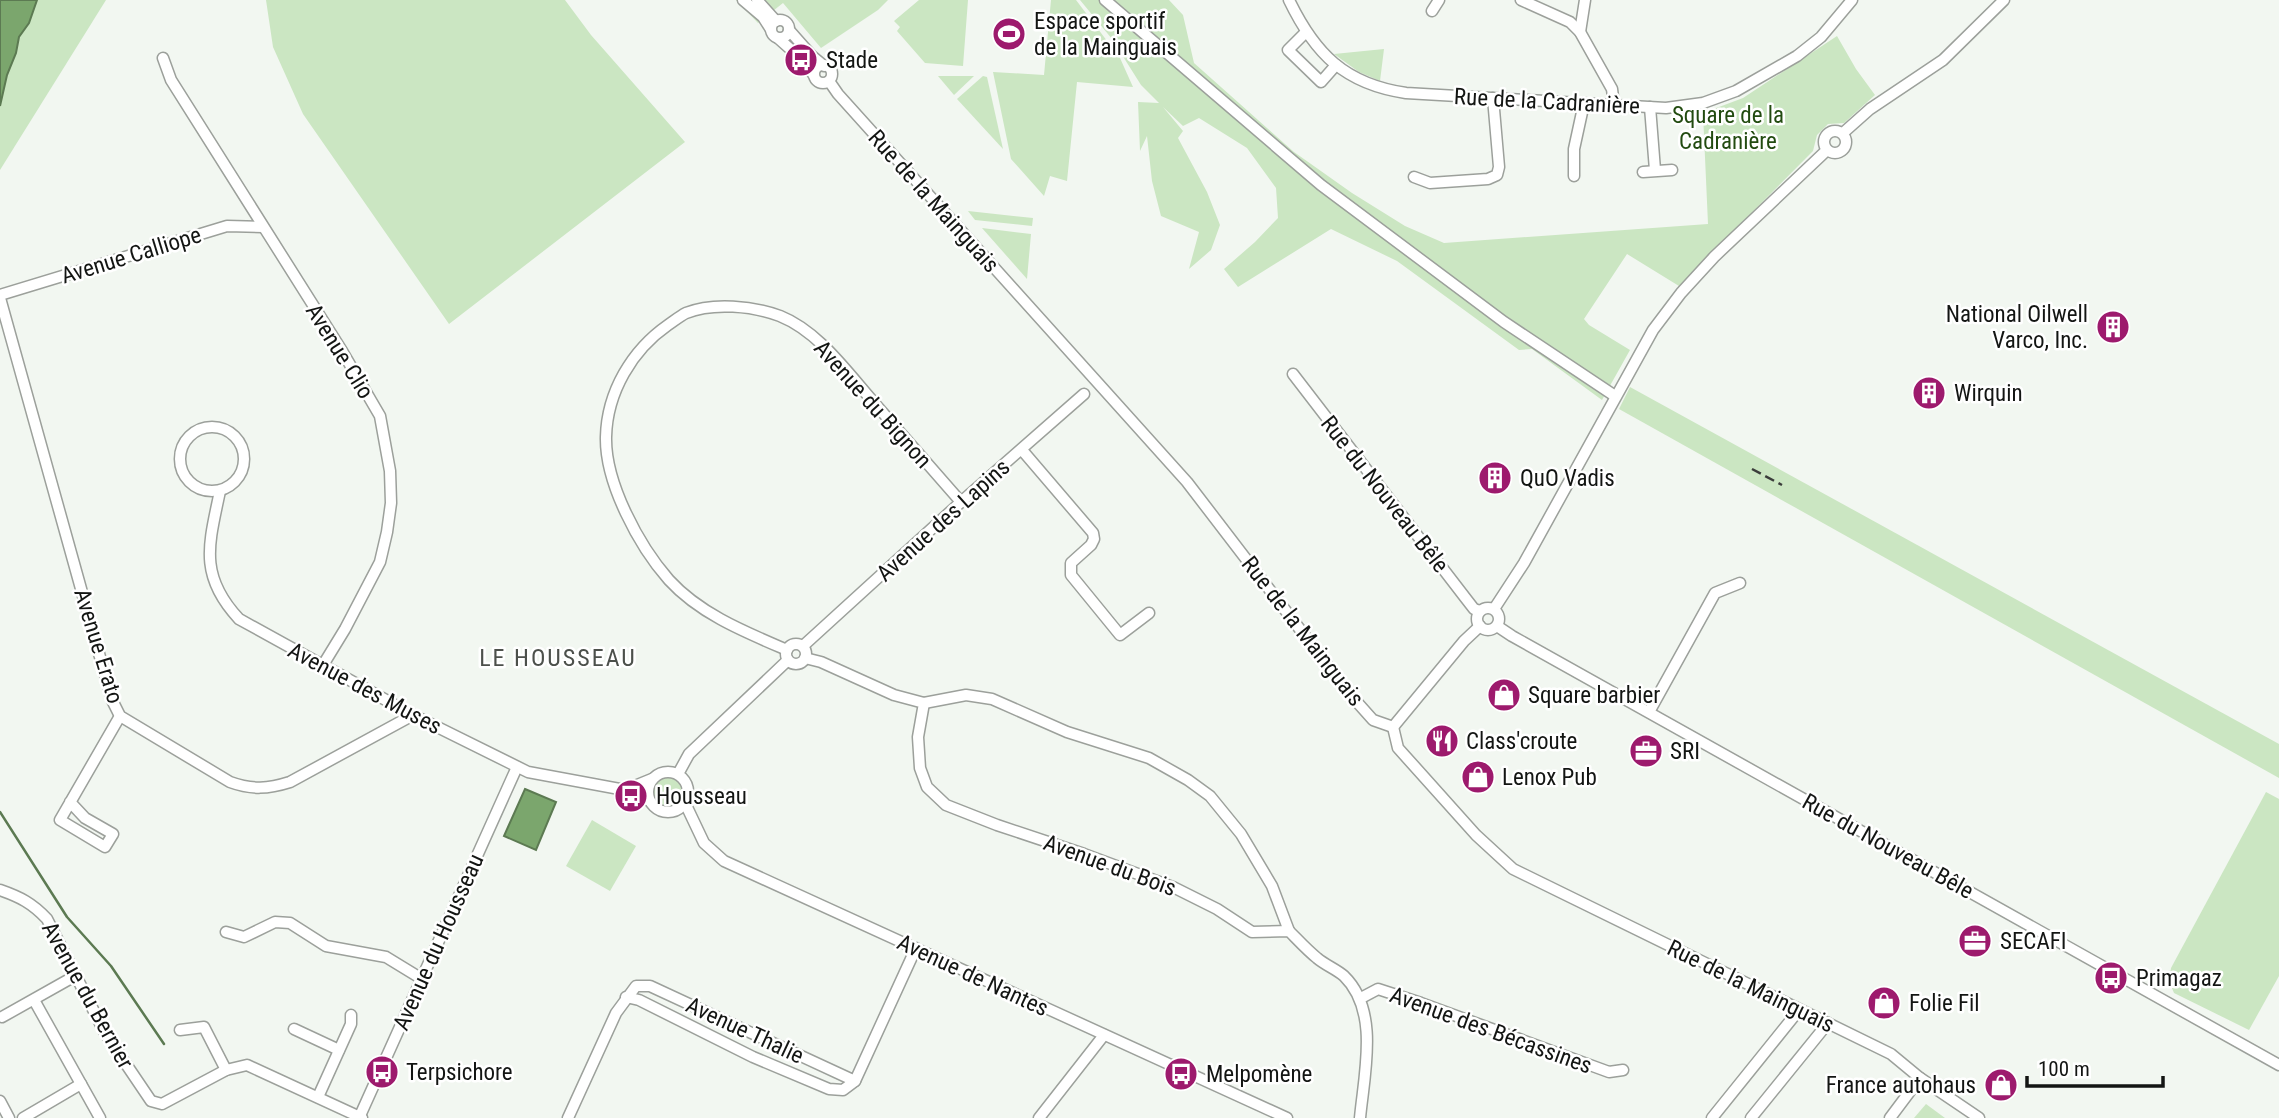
<svg xmlns="http://www.w3.org/2000/svg" width="2279" height="1118" viewBox="0 0 2279 1118" font-family="'Roboto Condensed',sans-serif">
<rect width="100%" height="100%" fill="#f2f7f1"/>
<g fill="#cbe6c2">
<polygon points="0,0 106,0 0,170"/>
<polygon points="266,0 565,0 591,35 685,142 449,324 303,114 273,47"/>
<polygon points="736,0 888,0 878,10 821,48 783,3 758,23"/>
<polygon points="919,0 968,0 963,66 925,63 897,31 900,27 894,21"/>
<polygon points="1051,0 1076,0 1120,58 1133,87 1077,82 1067,181 1050,176 1044,196 1011,159 993,72 1044,75"/>
<polygon points="1080,0 1169,0 1183,15 1194,63 1294,152 1352,193 1405,226 1444,243 1708,224 1703,113 1743,98 1837,36 1856,69 1875,95 1844,123 1828,124 1817,135 1813,151 1679,286 1627,254 1584,319 1589,325 1630,350 1602,400 1532,349 1519,350 1397,261 1331,229 1238,287 1224,269 1255,242 1278,218 1276,188 1247,148 1199,118 1183,126 1163,107 1183,131 1178,138 1207,192 1220,225 1211,250 1189,269 1199,232 1161,216 1152,181 1147,136 1140,151 1138,102 1159,103 1141,85 1112,39"/>
<polygon points="1384,49 1380,81 1359,72 1334,54"/>
<polygon points="938,76 974,76 954,95"/>
<polygon points="983,76 987,77 1003,149 957,99"/>
<polygon points="968,211 1033,218 1032,226 975,220"/>
<polygon points="982,228 1031,234 1027,279"/>
<polygon points="1630,387 2279,744 2279,778 1619,409"/>
<circle cx="668" cy="792" r="17"/>
<polygon points="2266,792 2279,799 2279,976 2249,1030 2174,993 2169,981 2171,968"/>
<polygon points="592,820 636,846 610,891 566,866"/>
<polygon points="1926,1104 1945,1118 1914,1118"/>
</g>
<g fill="#7ba66d" stroke="#5c7a52" stroke-width="2">
<polygon points="0,0 37,0 29,23 19,37 16,53 7,75 0,106"/>
<polygon points="525,789 556,802 536,850 504,836"/>
</g>
<g fill="none" stroke-linecap="round" stroke-linejoin="round">
<polyline stroke="#5c7a52" stroke-width="2.5" points="0,812 67,917 111,966 164,1044"/>
<defs>
<g id="minor">
<polyline points="743,0 763,17 770,28"/>
<polyline points="757,0 776,21"/>
<polyline points="1105,0 1321,185 1504,322 1615,396"/>
<path d="M 1289,0 C 1315,54 1345,84 1406,93 L 1666,108 L 1703,103 L 1736,91 L 1797,56 L 1821,37 L 1852,0"/>
<polyline points="1521,0 1570,22 1580,32 1612,89 1614,105"/>
<polyline points="1432,11 1439,0"/>
<circle cx="780" cy="29" r="9"/>
<polyline points="789,30 812,56 824,66"/>
<polyline points="1580,32 1585,0"/>
<polyline points="1305,33 1288,50 1321,82 1336,65"/>
<polyline points="779,39 806,63 813,74"/>
<polyline points="163,58 171,80 342,351 380,416 390,471 391,503 387,532 380,562 345,629 323,665"/>
<circle cx="823" cy="74" r="9"/>
<polyline points="829,81 838,94 1187,482 1348,692 1373,720 1393,727"/>
<polyline points="1650,107 1655,170"/>
<circle cx="1835" cy="142" r="11"/>
<polyline points="1843,133 1870,109 1943,60 2004,0"/>
<polyline points="1643,172 1672,170"/>
<polyline points="1574,176 1574,149 1584,103"/>
<polyline points="1414,177 1430,183 1488,179 1497,175 1499,167 1493,98"/>
<polyline points="0,295 227,226 263,227"/>
<path d="M 0,298 L 112,700 L 120,716 L 230,782 C 252,790 268,789 290,782 L 413,715"/>
<polyline points="1293,374 1467,600 1474,609 1480,611"/>
<circle cx="212" cy="459" r="32"/>
<polyline points="1022,450 1093,533 1094,539 1091,545 1071,563 1071,575 1120,635 1149,613"/>
<path d="M 220,491 C 209,544 198,575 239,619 L 413,715 L 528,772 L 625,790 L 650,801"/>
<circle cx="1488" cy="619" r="11"/>
<polyline points="1494,609 1524,563 1653,330 1681,293 1714,257 1827,150"/>
<polyline points="1497,626 1512,636 2279,1065"/>
<circle cx="796" cy="654" r="10"/>
<polyline points="803,646 961,502 1084,394"/>
<path d="M 787,650 C 745,632 700,614 669,580 C 639,546 605,483 606,437 C 607,392 632,350 668,325 C 674,321 680,316 686,313 C 713,302 753,306 780,316 C 820,332 849,375 877,406 C 905,438 933,470 961,502"/>
<path d="M 805,658 L 821,662 L 894,695 L 924,703 L 918,737 L 920,768 L 927,787 L 946,805 L 997,825 L 1084,854 L 1173,887 L 1217,909 L 1252,932 L 1289,931 C 1298,940 1307,950 1317,958 C 1325,965 1336,969 1344,976 C 1380,1011 1364,1074 1360,1118"/>
<polyline points="924,703 966,695 992,699 1067,732 1149,758 1188,780 1210,796 1241,834 1272,886 1289,931"/>
<polyline points="1649,712 1715,593 1740,583"/>
<polyline points="1393,727 1398,748 1476,835 1513,869 1891,1054 1920,1078 1979,1118"/>
<polyline points="1393,727 1464,641 1480,626"/>
<circle cx="668" cy="792" r="20"/>
<polyline points="678,774 689,754 788,660"/>
<polyline points="625,790 652,779"/>
<polyline points="70,802 85,818 113,834 105,847 60,820 120,716"/>
<polyline points="685,803 704,843 724,861 1287,1118"/>
<path d="M 0,890 C 20,897 32,903 47,919 L 105,1033 L 151,1101 L 162,1104 L 226,1070 L 247,1065 L 362,1118"/>
<polyline points="226,932 244,937 275,922 290,923 326,946 386,957 422,979"/>
<polyline points="626,997 639,1000 753,1057 829,1089 843,1090 855,1081"/>
<polyline points="1361,998 1378,989 1421,1003 1609,1072 1623,1070"/>
<polyline points="34,1000 100,1118"/>
<polyline points="2,1017 75,976"/>
<polyline points="294,1029 339,1050"/>
<polyline points="180,1030 204,1027 226,1070"/>
<polyline points="318,1097 351,1024 351,1015"/>
<polyline points="0,1101 9,1118"/>
<polyline points="23,1118 81,1084"/>
<polyline points="359,1118 517,767"/>
<polyline points="568,1118 616,1013 636,986 650,986 855,1081 916,948"/>
<polyline points="1039,1118 1104,1035"/>
<polyline points="1712,1118 1799,1010"/>
<polyline points="1751,1118 1828,1023"/>
<polyline points="1890,1118 1920,1078"/>
</g>
</defs>
<use href="#minor" stroke="#9ca09b" stroke-width="13"/>
<use href="#minor" stroke="#fff" stroke-width="10"/>
<polyline stroke="#3b3d3b" stroke-width="2.5" stroke-dasharray="10 5" stroke-linecap="butt" points="1752,469 1782,485"/>
</g>
<defs>
<symbol id="stadium-disc" viewBox="-11 -11 22 22"><circle r="9.5" fill="#9d1a6d" stroke="#fff"/><path d="M0-5a6.5 5 0 1 0 0 10a6.5 5 0 1 0 0-10ZM-3.5-1.8h7v3.6h-7Z" fill="#fff"/></symbol>
<symbol id="bus-disc" viewBox="-11 -11 22 22"><circle r="9.5" fill="#9d1a6d" stroke="#fff"/><path d="M-5-6H5V4H4V6H2V4H-2V6H-4V4H-5ZM-3.5-4V0h7V-4ZM-3.5 1.2v1.5H-2V1.2ZM2 1.2v1.5H3.5V1.2Z" fill="#fff"/></symbol>
<symbol id="building-disc" viewBox="-11 -11 22 22"><circle r="9.5" fill="#9d1a6d" stroke="#fff"/><path d="M-4-6H4V6H1V3H-1V6H-4ZM-2.5-4.3h1.7v1.8h-1.7ZM.8-4.3h1.7v1.8H.8ZM-2.5-1h1.7V.8h-1.7ZM.8-1h1.7V.8H.8Z" fill="#fff"/></symbol>
<symbol id="shop-disc" viewBox="-11 -11 22 22"><circle r="9.5" fill="#9d1a6d" stroke="#fff"/><path d="M-5-2.5h2.3a2.7 3.5 0 0 1 5.4 0H5L5.5 6h-11ZM-1.5-2.5h3a1.5 2.3 0 0 0-3 0Z" fill="#fff"/></symbol>
<symbol id="restaurant-disc" viewBox="-11 -11 22 22"><circle r="9.5" fill="#9d1a6d" stroke="#fff"/><path d="M-5-6h1v4h1v-4h1v4h1v-4h1v5L-1.5 .5V6h-2V.5L-5-1ZM5-6V6H3V1.5H1.5Q1.5-4 5-6Z" fill="#fff"/></symbol>
<symbol id="office-disc" viewBox="-11 -11 22 22"><circle r="9.5" fill="#9d1a6d" stroke="#fff"/><path d="M-6-3h4V-5.5h4V-3h4V5H-6ZM-1-4.5V-3h2v-1.5ZM-6 0V1H6V0Z" fill="#fff"/></symbol>
</defs>
<g fill-rule="evenodd">
<use href="#stadium-disc" x="990" y="15" width="38" height="38"/>
<use href="#bus-disc" x="782" y="41" width="38" height="38"/>
<use href="#building-disc" x="2094" y="308" width="38" height="38"/>
<use href="#building-disc" x="1910" y="374" width="38" height="38"/>
<use href="#building-disc" x="1476" y="459" width="38" height="38"/>
<use href="#shop-disc" x="1485" y="676" width="38" height="38"/>
<use href="#restaurant-disc" x="1423" y="722" width="38" height="38"/>
<use href="#office-disc" x="1627" y="732" width="38" height="38"/>
<use href="#shop-disc" x="1459" y="758" width="38" height="38"/>
<use href="#bus-disc" x="612" y="777" width="38" height="38"/>
<use href="#office-disc" x="1956" y="922" width="38" height="38"/>
<use href="#bus-disc" x="2092" y="959" width="38" height="38"/>
<use href="#shop-disc" x="1865" y="984" width="38" height="38"/>
<use href="#bus-disc" x="363" y="1053" width="38" height="38"/>
<use href="#bus-disc" x="1162" y="1055" width="38" height="38"/>
<use href="#shop-disc" x="1982" y="1066" width="38" height="38"/>
</g>
<g text-anchor="middle" stroke-width="5" stroke-linejoin="round" paint-order="stroke">
<g font-size="23" fill="#131513" stroke="#fff" text-anchor="start">
<text x="1034" y="29">Espace sportif<tspan x="1034" dy="26">de la Mainguais</tspan></text>
<text x="826" y="68">Stade</text>
<text x="2088" y="322" text-anchor="end">National Oilwell<tspan x="2088" dy="26">Varco, Inc.</tspan></text>
<text x="1954" y="401">Wirquin</text>
<text x="1520" y="486">QuO Vadis</text>
<text x="1528" y="703">Square barbier</text>
<text x="1466" y="749">Class'croute</text>
<text x="1670" y="759">SRI</text>
<text x="1502" y="785">Lenox Pub</text>
<text x="656" y="804">Housseau</text>
<text x="2000" y="949">SECAFI</text>
<text x="2136" y="986">Primagaz</text>
<text x="1909" y="1011">Folie Fil</text>
<text x="406" y="1080">Terpsichore</text>
<text x="1206" y="1082">Melpomène</text>
<text x="1976" y="1093" text-anchor="end">France autohaus</text>
</g>
<g font-size="23" fill="#131513" stroke="#fff">
<text transform="translate(1547 101) rotate(3)" y="8">Rue de la Cadranière</text>
<text transform="translate(934 201) rotate(48)" y="8">Rue de la Mainguais</text>
<text transform="translate(131 255) rotate(-17)" y="8">Avenue Calliope</text>
<text transform="translate(340 351) rotate(58)" y="8">Avenue Clio</text>
<text transform="translate(873 404) rotate(48)" y="8">Avenue du Bignon</text>
<text transform="translate(1385 494) rotate(52)" y="8">Rue du Nouveau Bêle</text>
<text transform="translate(943 520) rotate(-42)" y="8">Avenue des Lapins</text>
<text transform="translate(1303 631) rotate(52)" y="8">Rue de la Mainguais</text>
<text transform="translate(99 646) rotate(73)" y="8">Avenue Erato</text>
<text transform="translate(365 688) rotate(28)" y="8">Avenue des Muses</text>
<text transform="translate(1888 846) rotate(29)" y="8">Rue du Nouveau Bêle</text>
<text transform="translate(1110 865) rotate(20)" y="8">Avenue du Bois</text>
<text transform="translate(438 942) rotate(-66)" y="8">Avenue du Housseau</text>
<text transform="translate(973 975) rotate(25)" y="8">Avenue de Nantes</text>
<text transform="translate(1751 986) rotate(26)" y="8">Rue de la Mainguais</text>
<text transform="translate(88 995) rotate(61)" y="8">Avenue du Bernier</text>
<text transform="translate(745 1030) rotate(25)" y="8">Avenue Thalie</text>
<text transform="translate(1491 1030) rotate(20)" y="8">Avenue des Bécassines</text>
</g>
<g font-size="23" fill="#224b10" stroke="#fff">
<text x="1728" y="123">Square de la<tspan x="1728" dy="26">Cadranière</tspan></text>
</g>
<g font-size="24" letter-spacing="2" fill="#4c504b" stroke="#fff">
<text x="558" y="666">LE HOUSSEAU</text>
</g>
</g>
<path d="M2027 1076v10h136v-10" fill="none" stroke="#131513" stroke-width="3.5"/>
<text x="2038" y="1076" font-size="21" fill="#131513" stroke="#ffffff" stroke-width="5" paint-order="stroke">100 m</text>
</svg>
